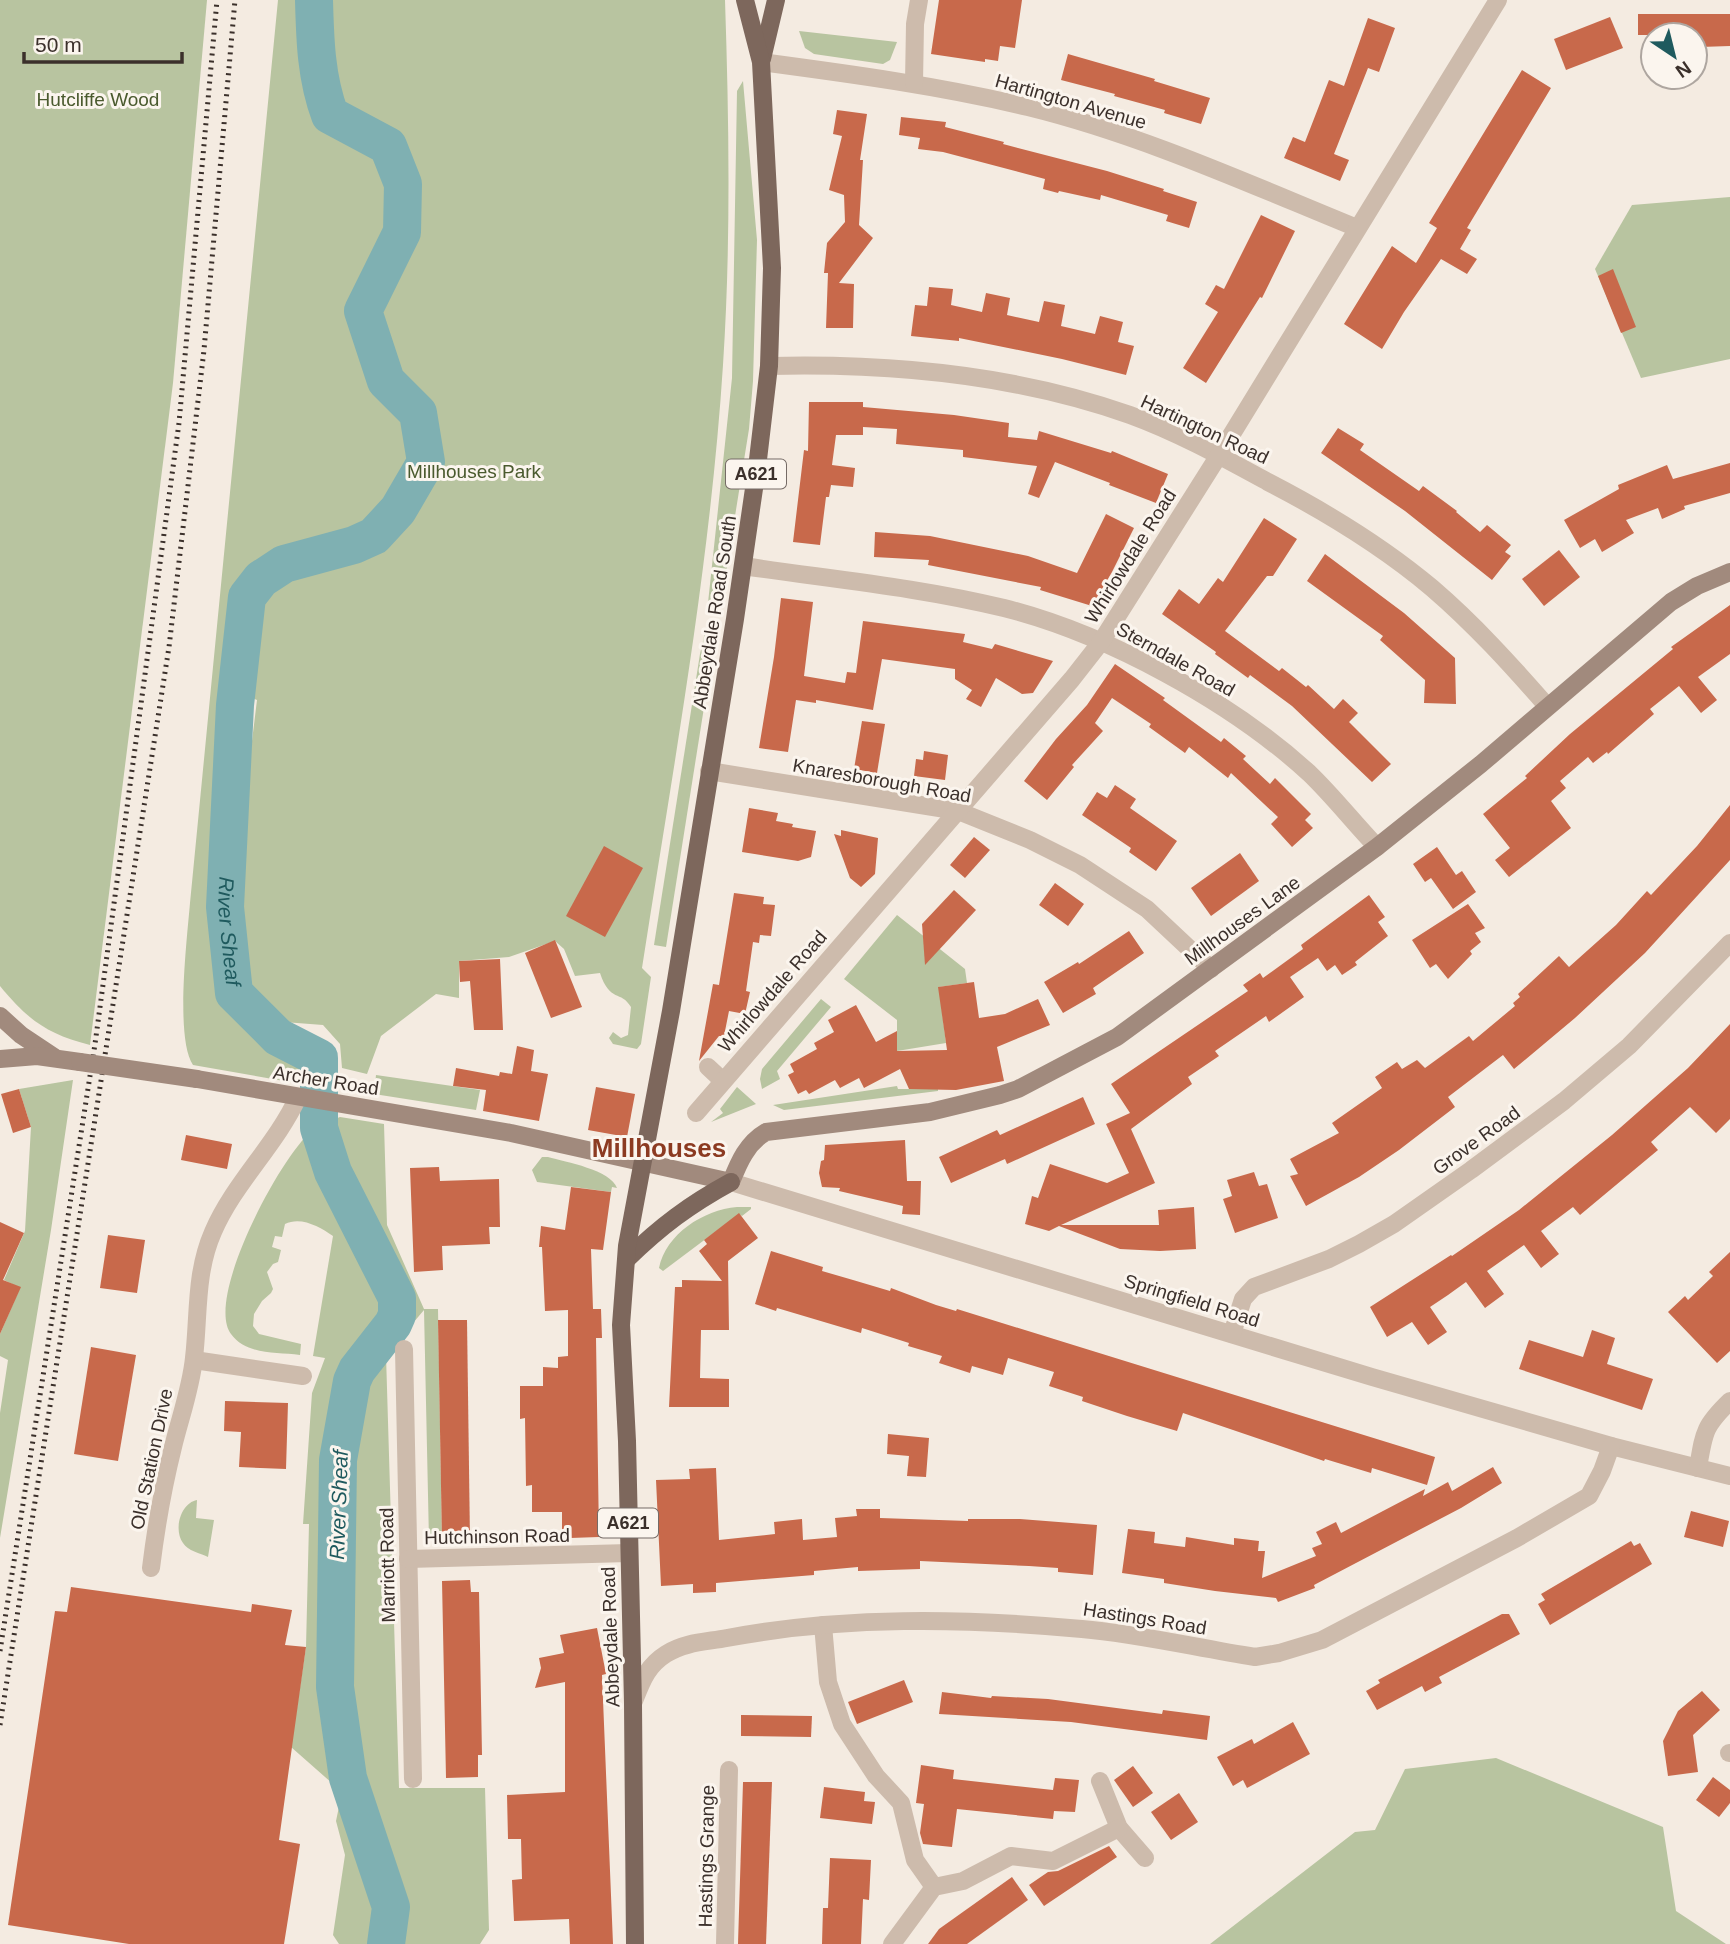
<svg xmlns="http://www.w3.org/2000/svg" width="1730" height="1944" viewBox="0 0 1730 1944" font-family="Helvetica,sans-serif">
<rect width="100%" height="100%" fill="#f4ebe1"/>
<g fill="#b8c4a0">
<path d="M 0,0 L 207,0 L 173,383 L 90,1045 C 47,1034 28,1020 0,986 Z"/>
<path d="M 278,0 L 725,0 C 729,121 731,244 723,365 C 710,567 673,768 642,968 L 651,977 L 641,1044 L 637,1049 L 613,1044 L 609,1038 L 613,1032 L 621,1038 L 628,1035 L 631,1007 C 621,990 610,1003 600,973 L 575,976 L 564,949 L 555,941 L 509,957 L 459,961 L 459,998 L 436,994 L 381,1036 L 367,1074 L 342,1068 L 340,1044 L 323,1025 L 284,1022 L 248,985 L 244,975 L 240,906 L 246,790 L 257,700 L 231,690 L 214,905 L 224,996 L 228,1004 L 267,1043 L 295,1060 L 301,1074 L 301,1084 L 193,1065 C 175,1038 187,939 190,903 Z"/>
<polygon points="799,31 897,42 890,60 883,64 814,54 805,48"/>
<path d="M 743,81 L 757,240 L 753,381 L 749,429 L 722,597 C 719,602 714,604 708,603 L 732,378 L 737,91 Z"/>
<polygon points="1730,197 1730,359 1641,378 1595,269 1632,205"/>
<polygon points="707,624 713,628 715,638 666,947 654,945 700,654"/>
<polygon points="897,915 965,969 967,983 939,987 946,1043 897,1051 897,1020 844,979"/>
<polygon points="821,999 831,1007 777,1071 780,1079 762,1089 760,1079 762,1069"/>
<polygon points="376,1075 480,1090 476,1110 374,1094"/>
<polygon points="73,1080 51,1230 0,1538 0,1413 8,1360 0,1356 0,1334 20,1288 4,1280 25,1231 31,1127 19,1089"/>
<polygon points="897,1086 898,1089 938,1089 938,1091 784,1110 773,1105"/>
<polygon points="737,1087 756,1104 711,1122 723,1113 720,1109"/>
<path d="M 340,1117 L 384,1124 L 387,1225 L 424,1309 L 438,1309 L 442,1541 L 429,1541 L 424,1310 L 386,1355 L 399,1788 L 485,1788 L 489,1930 L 480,1944 L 339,1944 L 333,1935 L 345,1855 L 336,1821 L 341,1797 L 333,1784 L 291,1747 L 306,1647 L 309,1524 L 303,1524 L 312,1393 L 325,1358 L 313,1356 L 333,1236 C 320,1227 301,1216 285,1224 L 282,1237 L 275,1236 L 272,1247 L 281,1250 L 278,1262 L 273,1264 L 267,1272 L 273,1289 L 271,1293 L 262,1301 L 254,1314 L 253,1326 L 259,1334 L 301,1344 L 300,1355 C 276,1352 246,1355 231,1334 C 204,1298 283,1151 315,1128 C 322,1123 332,1120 340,1117 Z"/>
<path d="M 542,1157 L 548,1157 C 566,1162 611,1170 617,1188 L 612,1187 L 611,1192 L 537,1182 L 532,1170 Z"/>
<path d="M 737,1207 L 751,1207 L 751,1209 L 742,1216 L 739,1214 L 663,1271 L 659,1268 C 666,1234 703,1210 737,1207 Z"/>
<path d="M 197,1500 L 196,1518 L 214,1520 L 208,1557 C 200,1553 188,1551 183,1543 C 173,1529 181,1503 197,1500 Z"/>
<polygon points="1496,1758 1663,1827 1676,1911 1726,1944 1210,1944 1355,1832 1375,1830 1405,1769"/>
</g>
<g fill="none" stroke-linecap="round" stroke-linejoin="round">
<path stroke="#7fb0b2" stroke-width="38" id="s1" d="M 314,0 C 315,39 316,78 330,115 L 388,146 L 403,184 L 402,232 L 363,311 L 386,381 L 418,413 L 426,462 L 398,510 L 374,536 L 354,545 L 284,564 L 261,579 L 247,597 L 235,705 L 225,907 L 234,993 L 278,1037 L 319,1058 L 319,1128 L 333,1172 L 397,1298 L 397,1315 L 393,1324 L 357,1370 L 352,1381 L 338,1460 L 335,1687 L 348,1778 L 391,1907 L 386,1944"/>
</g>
<g fill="#c8694b">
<polygon points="939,0 1022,0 1015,48 1000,46 998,61 985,59 985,62 931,54"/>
<polygon points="1638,14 1730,14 1730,46 1700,47 1700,35 1638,35"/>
<polygon points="1610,17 1623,48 1566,70 1554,39"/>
<polygon points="1368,18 1395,28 1379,72 1368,68 1334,154 1349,160 1340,181 1284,158 1293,137 1305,142 1329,80 1344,86"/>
<polygon points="1068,54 1155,79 1154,81 1210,98 1201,124 1164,113 1165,110 1114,96 1115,94 1061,80"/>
<polygon points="1522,70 1551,88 1467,228 1471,230 1460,249 1477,259 1467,274 1441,259 1404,312 1382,349 1344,324 1392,246 1416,263 1437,228 1429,223"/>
<polygon points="837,110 867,114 860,160 863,160 859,225 873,238 839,283 854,284 853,328 826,328 828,273 824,273 827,243 845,222 844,195 829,190 842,136 833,134"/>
<polygon points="901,117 946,122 945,127 1004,142 1003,144 1107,171 1164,189 1163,191 1197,202 1189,228 1166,221 1168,215 1101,195 1100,200 1059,191 1058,193 1043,189 1045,179 943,152 918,149 920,138 899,135"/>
<polygon points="1261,215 1295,231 1262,298 1260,297 1206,383 1183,368 1218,312 1205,304 1216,285 1224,289"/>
<polygon points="1613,269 1636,327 1621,333 1598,276"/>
<polygon points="929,287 953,289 951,305 982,312 986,293 1010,298 1007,315 1039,322 1044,301 1065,305 1061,326 1095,334 1100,316 1123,322 1118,342 1134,346 1126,375 1062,359 959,338 959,341 911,336 915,305 927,306"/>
<polygon points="809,402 863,402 863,407 954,415 1009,423 1008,437 1037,440 1039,431 1111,453 1112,451 1168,474 1156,503 1109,485 1110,483 1055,462 1039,498 1028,494 1037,466 963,457 963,450 896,444 897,429 863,427 863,435 836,435 832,465 855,468 853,487 831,485 829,497 826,497 820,545 793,542 804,450 808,451"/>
<polygon points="1338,428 1364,444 1360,450 1419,491 1423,486 1457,511 1456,512 1480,532 1487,525 1511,545 1505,552 1511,556 1492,580 1405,511 1321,453"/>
<polygon points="1730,463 1730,493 1684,506 1685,509 1662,519 1658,508 1626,520 1634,533 1602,552 1595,539 1580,548 1564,520 1619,489 1618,485 1667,465 1673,479"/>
<polygon points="1106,514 1134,528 1112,572 1092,606 1040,590 1041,587 928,565 929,560 874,557 875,532 930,536 1028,556 1077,573"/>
<polygon points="1264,518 1297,539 1273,576 1267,576 1225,631 1279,671 1282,668 1306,687 1308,685 1334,709 1343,699 1358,713 1349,722 1391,764 1372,782 1292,706 1250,675 1248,678 1215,654 1216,652 1162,614 1179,589 1199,604 1218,578 1223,582"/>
<polygon points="1559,550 1580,577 1544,606 1522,579"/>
<polygon points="1325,554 1404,613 1455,658 1456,704 1424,703 1425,680 1380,640 1383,636 1307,581"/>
<polygon points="781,598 813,602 804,676 845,683 847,672 856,673 863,621 965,634 963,642 992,649 995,644 1053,661 1033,693 1022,694 996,678 981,707 966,699 972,690 955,679 955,669 882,659 873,710 816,700 816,703 796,700 788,752 759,748 774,657"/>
<polygon points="1730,605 1730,654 1698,677 1717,700 1701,713 1679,686 1650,709 1654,714 1608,754 1607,752 1593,763 1588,757 1560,781 1566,788 1551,801 1571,828 1509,877 1495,860 1510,848 1483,814 1527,778 1525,776 1570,734 1673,649 1671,647"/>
<polygon points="1115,664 1165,698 1163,700 1221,742 1224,738 1246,756 1243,759 1270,784 1275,778 1311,814 1305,820 1313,828 1292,847 1271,824 1278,817 1231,773 1228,778 1189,747 1185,753 1149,727 1151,724 1112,698 1095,723 1103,731 1072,765 1074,767 1047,800 1024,781 1056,739 1087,705"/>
<polygon points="862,721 885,724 877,773 854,769"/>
<polygon points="924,751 948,755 945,780 914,776 916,759 923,760"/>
<polygon points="1115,785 1136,799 1130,808 1177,841 1156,871 1129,852 1131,848 1082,815 1097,792 1107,798"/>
<polygon points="1730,805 1730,860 1645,953 1575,1018 1514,1069 1503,1055 1448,1097 1455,1107 1399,1150 1359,1177 1306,1206 1290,1176 1298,1174 1290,1159 1339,1133 1332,1123 1382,1088 1375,1077 1397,1062 1402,1069 1417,1060 1425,1068 1469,1036 1473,1041 1515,1006 1513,1003 1520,997 1518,994 1559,956 1569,967 1616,925 1647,891 1651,895 1697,846"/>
<polygon points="749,808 778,813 776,821 793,824 792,827 816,831 811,857 798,861 742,852"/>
<polygon points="841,830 878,838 875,874 861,887 850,878 834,834 841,836"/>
<polygon points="974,837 990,850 965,878 950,865"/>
<polygon points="604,846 643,868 605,937 566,916"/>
<polygon points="1437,847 1456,875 1462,871 1476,892 1453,909 1431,878 1425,882 1413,864"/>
<polygon points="1240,853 1259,881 1211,916 1191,888"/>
<polygon points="1055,883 1084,904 1068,926 1039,905"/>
<polygon points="954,890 976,910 925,965 922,924"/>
<polygon points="734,893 764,897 763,904 775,905 771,936 760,935 759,943 753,942 746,991 750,992 745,1014 729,1011 724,1036 719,1036 699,1061 713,984 719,985"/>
<polygon points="1369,895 1385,917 1378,922 1388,936 1355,962 1357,965 1342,975 1335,965 1327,971 1318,958 1290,977 1304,997 1269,1022 1266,1016 1215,1051 1219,1056 1188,1077 1192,1084 1131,1129 1155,1183 1061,1225 1159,1225 1158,1210 1194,1207 1196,1249 1160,1251 1120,1249 1059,1226 1049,1231 1025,1224 1032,1196 1038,1198 1050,1164 1107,1183 1129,1173 1106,1124 1130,1113 1111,1084 1248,991 1243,985 1260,973 1263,978 1303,949 1301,945"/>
<polygon points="1468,904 1485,928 1475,933 1481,942 1470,951 1472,954 1448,979 1436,964 1430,968 1412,940"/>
<polygon points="1129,931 1144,953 1093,988 1096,994 1063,1013 1044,982 1078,962 1079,964"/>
<polygon points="555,940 582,1007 551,1018 525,953"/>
<polygon points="500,959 503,1030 474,1030 470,981 460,982 459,961"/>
<polygon points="974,982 979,1018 1005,1014 1038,999 1050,1025 997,1047 1004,1081 956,1090 909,1089 900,1069 864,1088 859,1078 840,1088 835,1080 809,1094 806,1090 798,1094 788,1075 794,1072 790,1064 817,1049 814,1043 834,1032 828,1020 856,1005 876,1042 897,1031 897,1051 947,1050 938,987"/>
<polygon points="1730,1024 1730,1119 1716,1133 1690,1107 1651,1142 1658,1150 1580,1215 1573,1207 1541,1231 1559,1254 1541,1268 1524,1245 1487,1271 1504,1294 1485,1308 1466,1282 1448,1295 1430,1307 1447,1332 1428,1345 1412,1322 1387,1337 1370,1307 1451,1255 1452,1256 1519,1210 1612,1135 1688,1068"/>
<polygon points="517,1046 534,1050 531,1071 548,1074 539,1121 483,1111 486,1090 453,1086 456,1068 499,1076 500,1072 512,1074"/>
<polygon points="596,1087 635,1094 627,1137 588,1130"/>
<polygon points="19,1089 31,1127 13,1133 1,1094"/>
<polygon points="1083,1097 1095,1124 1007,1164 1005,1159 951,1183 939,1157 997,1130 1000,1135"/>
<polygon points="186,1135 232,1144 227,1169 181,1160"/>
<polygon points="905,1140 907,1181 921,1181 920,1215 902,1214 903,1206 839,1191 840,1188 822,1187 819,1173 821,1161 824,1160 825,1145"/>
<polygon points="439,1167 440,1181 499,1179 500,1227 489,1227 490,1244 442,1246 443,1270 414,1272 410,1168"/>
<polygon points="1254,1172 1259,1186 1267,1184 1278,1218 1235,1233 1223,1199 1232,1196 1227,1180"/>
<polygon points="571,1187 611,1192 603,1250 591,1249 593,1309 601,1309 602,1338 596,1338 599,1537 570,1538 570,1530 562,1530 562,1512 532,1512 532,1485 526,1486 525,1418 520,1419 520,1386 543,1386 543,1367 558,1368 558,1357 568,1356 568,1310 545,1311 542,1247 539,1247 541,1226 565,1230"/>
<polygon points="739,1213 758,1238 728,1261 729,1330 701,1330 700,1378 729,1379 729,1407 669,1407 675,1287 682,1287 682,1280 722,1281 699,1251 707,1244 704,1240"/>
<polygon points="0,1222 24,1233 3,1280 21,1287 0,1334"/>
<polygon points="108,1235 145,1240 137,1293 100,1288"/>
<polygon points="771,1251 823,1267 822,1271 853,1280 890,1291 891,1288 936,1305 956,1311 957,1309 1435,1457 1427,1485 1372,1468 1371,1473 1325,1459 1324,1461 1183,1413 1177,1431 1127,1416 1082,1401 1083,1397 1049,1386 1054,1372 1008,1358 1003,1375 972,1366 970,1373 939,1363 942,1356 908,1346 909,1343 862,1328 861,1333 777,1308 776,1311 755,1304"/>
<polygon points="1730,1252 1730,1351 1717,1363 1668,1312 1685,1296 1688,1300 1713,1276 1709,1272"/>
<polygon points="438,1320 467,1320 470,1540 442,1541"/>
<polygon points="1592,1330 1615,1338 1607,1364 1653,1379 1642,1410 1519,1369 1529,1340 1583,1357"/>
<polygon points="91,1347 136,1355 118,1461 74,1454"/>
<polygon points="225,1401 288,1403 286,1469 239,1467 241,1432 224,1431"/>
<polygon points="888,1434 929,1438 926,1477 907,1476 909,1456 887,1454"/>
<polygon points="1493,1467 1502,1483 1461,1508 1314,1585 1315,1588 1278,1602 1276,1598 1215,1591 1164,1583 1164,1579 1122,1573 1128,1529 1155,1532 1154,1543 1185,1547 1186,1537 1234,1545 1234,1538 1259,1541 1258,1551 1265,1551 1262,1578 1316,1556 1312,1548 1322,1544 1316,1532 1336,1522 1341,1533 1425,1489 1423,1496 1448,1482 1452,1491"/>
<polygon points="716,1468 719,1540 775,1534 774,1522 802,1519 803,1540 837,1537 835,1518 857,1516 856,1509 880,1509 880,1518 968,1521 968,1519 1020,1519 1097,1525 1093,1575 1058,1572 1058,1568 1029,1566 920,1561 920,1569 858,1571 858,1567 814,1571 814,1575 716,1583 716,1592 693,1593 693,1584 661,1586 656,1480 690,1479 689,1469"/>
<polygon points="1691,1511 1729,1521 1723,1547 1684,1537"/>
<polygon points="1631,1541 1634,1546 1640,1543 1652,1564 1550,1625 1538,1604 1545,1600 1541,1594"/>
<polygon points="470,1580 471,1592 479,1592 482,1755 478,1755 478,1777 446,1778 442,1581"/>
<polygon points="71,1587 251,1612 252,1604 292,1610 285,1645 306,1647 279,1840 300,1844 284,1944 129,1944 8,1925 55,1611 67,1612"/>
<polygon points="1502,1614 1509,1614 1520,1634 1439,1677 1442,1683 1425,1692 1422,1686 1377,1710 1366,1691 1380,1683 1378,1680"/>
<polygon points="597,1628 606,1674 602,1675 613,1944 570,1944 569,1919 514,1921 512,1880 522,1879 521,1839 508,1839 507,1795 565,1792 565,1682 535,1688 541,1668 539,1658 564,1653 560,1635"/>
<polygon points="904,1680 913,1702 857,1724 848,1702"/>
<polygon points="1702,1691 1720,1710 1693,1735 1698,1772 1668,1776 1663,1741 1678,1711"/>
<polygon points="942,1692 991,1698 992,1696 1048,1699 1162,1714 1163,1710 1210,1716 1207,1740 1071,1722 939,1714"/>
<polygon points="741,1715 812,1716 811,1737 741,1736"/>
<polygon points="1293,1722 1310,1754 1247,1788 1243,1780 1233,1786 1217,1757 1252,1739 1254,1744"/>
<polygon points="921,1765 954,1770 953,1779 1053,1790 1055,1778 1079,1780 1075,1812 1054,1811 1053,1819 957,1809 952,1847 923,1844 920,1833 924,1804 916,1803"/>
<polygon points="1133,1766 1153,1793 1133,1807 1114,1780"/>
<polygon points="1713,1777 1730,1790 1730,1803 1719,1817 1696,1800"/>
<polygon points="743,1782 772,1782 766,1944 738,1944"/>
<polygon points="824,1787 865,1792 864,1801 875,1802 872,1824 820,1818"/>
<polygon points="1179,1793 1198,1822 1171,1840 1151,1812"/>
<polygon points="1109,1846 1117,1857 1044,1906 1029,1885 1048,1872 1058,1871"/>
<polygon points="830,1858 871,1860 869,1900 863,1899 861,1944 822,1944 823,1908 828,1908"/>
<polygon points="1012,1877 1028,1900 967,1944 928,1944 939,1929"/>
</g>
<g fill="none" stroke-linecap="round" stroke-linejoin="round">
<g stroke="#cdbbac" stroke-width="18">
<path d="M 761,62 C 851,74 940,86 1028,107 C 1142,135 1249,184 1357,228"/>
<polyline points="914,83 915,24 919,0"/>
<path d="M 769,366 C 891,363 1014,374 1130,415 C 1177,432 1224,458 1268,482 C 1326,512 1382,546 1432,588 C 1474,624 1511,665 1547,706"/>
<path d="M 743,566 C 830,579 918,587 1004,608 C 1107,634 1230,701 1309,773 C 1333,796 1354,823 1377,847"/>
<polyline points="709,771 958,811 1030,840 1080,865 1147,909 1211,969"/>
<polyline points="708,1067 723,1081"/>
<polyline points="696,1113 1072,679 1101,642 1219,455 1498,0"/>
<polyline points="731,1182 1372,1377 1611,1446 1730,1476"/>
<polyline points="1232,1334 1243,1299 1254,1287 1329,1259 1359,1244 1394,1224 1471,1170 1564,1101 1629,1046 1730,943"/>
<polyline points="404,1349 413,1779"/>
<polyline points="194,1360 303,1376"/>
<path d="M 1698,1468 C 1704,1432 1704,1426 1730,1401"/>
<polyline points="408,1559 629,1553"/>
<path d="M 151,1568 C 156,1527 163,1487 173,1447 C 180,1418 191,1388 194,1358 C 199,1315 195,1273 213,1232 C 234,1183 276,1145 298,1097"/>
<polyline points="823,1625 828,1682 842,1724 876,1776 901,1803 915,1860 934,1887"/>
<path d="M 634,1701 C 642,1681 647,1666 666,1654 C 685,1642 706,1642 727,1638 C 843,1616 964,1618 1082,1629 C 1140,1634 1197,1648 1255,1657 L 1279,1653 L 1322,1640 L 1517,1538 L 1589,1496 L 1602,1471 L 1611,1446"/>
<polyline points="1729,1753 1730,1753"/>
<polyline points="1100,1781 1119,1828 1145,1858"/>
<polyline points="725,1944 729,1770"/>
<polyline points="892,1944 934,1887 963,1881 1011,1856 1053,1861 1119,1828"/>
</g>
<g stroke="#a18a7d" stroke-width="18">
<polyline points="0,1016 21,1035 54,1057"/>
<polyline points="0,1059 37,1056 80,1062"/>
<path d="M 197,1079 L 511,1133 L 731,1182 C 739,1162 747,1143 766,1132 L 930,1112 L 1000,1095 L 1018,1089 L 1117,1037 L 1377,847 L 1481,764 L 1671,602 L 1697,586 L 1730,572"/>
</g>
<g stroke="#7d675c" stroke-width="18">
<polyline points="762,59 776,0"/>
<path d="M 627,1259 C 661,1226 689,1205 731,1182"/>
<polyline points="635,1944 633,1704 627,1441 621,1325 627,1246 671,1011 735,619 757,468 769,366 772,268 761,62 745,0"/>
</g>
<g stroke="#3b302b" stroke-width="5" stroke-dasharray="2 5" stroke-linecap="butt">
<polyline points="0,1651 95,1044 179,423 217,0"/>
<polyline points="0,1725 169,647 204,350 235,0"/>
</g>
<polyline stroke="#a18a7d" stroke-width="18" points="80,1062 197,1079"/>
</g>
<g text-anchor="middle" stroke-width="6" stroke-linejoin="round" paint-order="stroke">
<g fill="#fbf5ee" stroke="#756b66" stroke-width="2">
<rect x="726" y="459.5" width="60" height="29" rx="5"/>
<rect x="598" y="1508.5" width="60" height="29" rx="5"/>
</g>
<g font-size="18" font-weight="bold" fill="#3b302b">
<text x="756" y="480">A621</text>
<text x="628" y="1529">A621</text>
</g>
<g font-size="19" fill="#4a5a2e" stroke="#fbf5ee">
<text x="98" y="106">Hutcliffe Wood</text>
<text x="474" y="478">Millhouses Park</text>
</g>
<g font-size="19" fill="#3b302b" stroke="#fbf5ee">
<text transform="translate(1071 101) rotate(16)" y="7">Hartington Avenue</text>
<text transform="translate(1205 429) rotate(25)" y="7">Hartington Road</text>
<text transform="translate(1130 556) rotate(-58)" y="7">Whirlowdale Road</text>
<text transform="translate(714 612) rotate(-81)" y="7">Abbeydale Road South</text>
<text transform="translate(1176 659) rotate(29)" y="7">Sterndale Road</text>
<text transform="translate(882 780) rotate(10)" y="7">Knaresborough Road</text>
<text transform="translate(1242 920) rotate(-36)" y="7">Millhouses Lane</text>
<text transform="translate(772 991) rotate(-49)" y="7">Whirlowdale Road</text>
<text transform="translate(326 1080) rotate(9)" y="7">Archer Road</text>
<text transform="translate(1476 1140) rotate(-36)" y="7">Grove Road</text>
<text transform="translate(1192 1300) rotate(17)" y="7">Springfield Road</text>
<text transform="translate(151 1459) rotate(-78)" y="7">Old Station Drive</text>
<text transform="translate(497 1536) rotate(-1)" y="7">Hutchinson Road</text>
<text transform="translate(387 1565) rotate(-91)" y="7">Marriott Road</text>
<text transform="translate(1145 1618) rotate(9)" y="7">Hastings Road</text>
<text transform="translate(610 1637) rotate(-92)" y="7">Abbeydale Road</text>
<text transform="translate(706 1856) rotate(-89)" y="7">Hastings Grange</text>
</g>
<g font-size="21" font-style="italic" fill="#1f5a5e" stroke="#fbf5ee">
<text dy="7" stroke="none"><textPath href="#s1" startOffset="1099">River Sheaf</textPath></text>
<text transform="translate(339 1505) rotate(-88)" y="7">River Sheaf</text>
</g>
<g font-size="26" font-weight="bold" fill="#8c3b22" stroke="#fbf5ee">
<text x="659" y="1157">Millhouses</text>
</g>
</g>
<g transform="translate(1674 56) rotate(145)"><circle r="33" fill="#fbf5ee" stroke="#aea6a0" stroke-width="2"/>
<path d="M0-5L12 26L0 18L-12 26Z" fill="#1f5a5e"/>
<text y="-10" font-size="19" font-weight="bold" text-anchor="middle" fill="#3b302b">N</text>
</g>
<path d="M24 52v10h158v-10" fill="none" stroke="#3b302b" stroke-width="3.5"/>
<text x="35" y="52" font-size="21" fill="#3b302b" stroke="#fbf5ee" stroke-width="5" paint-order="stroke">50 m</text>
</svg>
